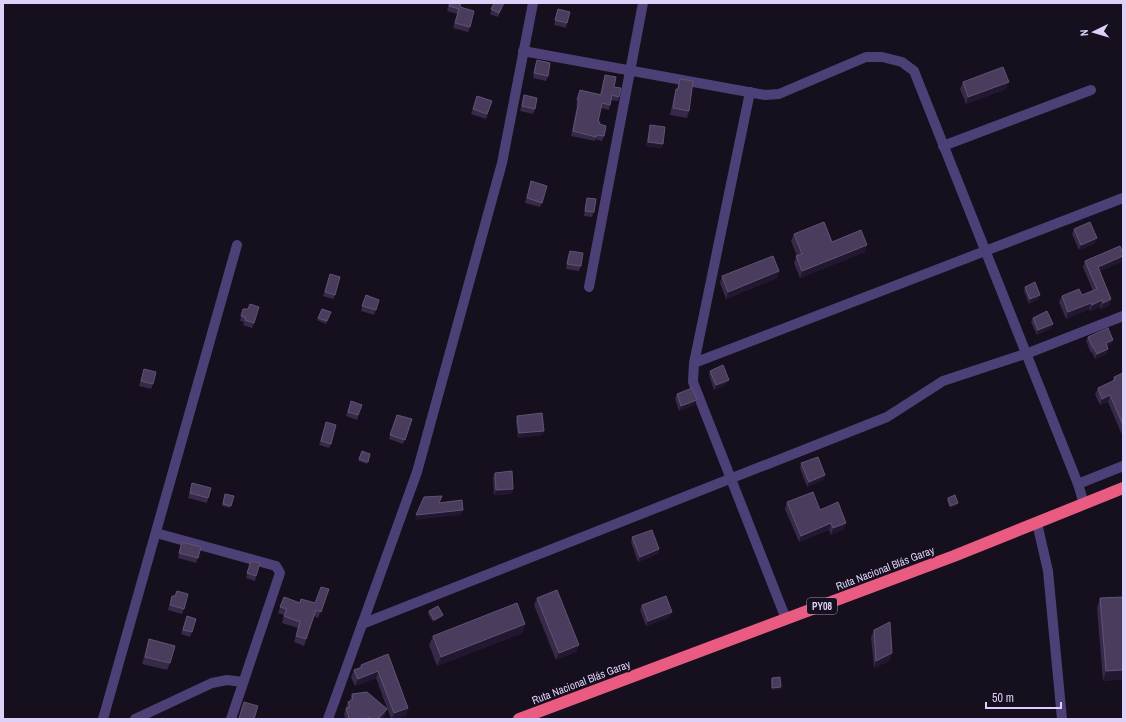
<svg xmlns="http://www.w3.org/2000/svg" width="1126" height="722" viewBox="0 0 1126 722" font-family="'Archivo Narrow',sans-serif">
<rect width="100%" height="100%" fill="#150f1e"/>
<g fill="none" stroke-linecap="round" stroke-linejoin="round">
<g stroke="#4d4077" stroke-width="10">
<polyline points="523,51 765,95 779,94 866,57 882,57 902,62 914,71 1078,484 1084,504"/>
<polyline points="750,92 694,363 693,382 786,619"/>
<polyline points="943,146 1091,90"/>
<polyline points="589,287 643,3"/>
<polyline points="694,363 1123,198"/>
<polyline points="1078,484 1123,466"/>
<polyline points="1037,523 1048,571 1062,719"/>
<polyline points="156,533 276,566 280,573 231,719"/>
<polyline points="362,624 887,417 943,381 1031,352 1123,316"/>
<polyline points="103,719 237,245"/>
<polyline points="135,719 212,683 227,680 243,682"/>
<polyline points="328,719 417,472 502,163 533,3"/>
</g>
<polyline stroke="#ea5b82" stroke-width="12" points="519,719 954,556 1123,488"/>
</g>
<g fill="#372a49">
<polygon points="449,3 460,7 470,27 468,32 453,28 457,14 447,11"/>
<polygon points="494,3 504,3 498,17 490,14"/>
<polygon points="558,9 567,23 566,28 554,25"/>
<polygon points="537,60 548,76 546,81 533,78 535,65"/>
<polygon points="605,75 614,87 619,97 618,101 611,100 609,110 601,108 598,122 604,136 602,141 595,139 595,141 571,136 577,105 576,105 580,90 600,94"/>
<polygon points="680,79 689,111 687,118 670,115 674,96 676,89 677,89"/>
<polygon points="963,82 1006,89 966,104 960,89"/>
<polygon points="524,95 535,109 533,114 520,111"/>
<polygon points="477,96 492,101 486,119 471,114"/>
<polygon points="650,125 663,144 661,148 646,146 649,130"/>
<polygon points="531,181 542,203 540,207 525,203"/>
<polygon points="587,198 594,212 592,217 584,216 586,202"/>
<polygon points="1074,229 1095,243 1079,250 1072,234"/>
<polygon points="794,234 832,242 865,252 800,278 794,263 797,256 791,241"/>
<polygon points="570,251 581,266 579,271 566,269 568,255"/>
<polygon points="1085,261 1121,262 1099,271 1111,299 1109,306 1101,309 1100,307 1090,311 1089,309 1066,319 1059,302 1062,296 1082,295 1093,291 1083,267"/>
<polygon points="779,271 777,278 726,299 720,283 722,276"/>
<polygon points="330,274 335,295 333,299 323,296"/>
<polygon points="1025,287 1039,299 1029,304 1024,291"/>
<polygon points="366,295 379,300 374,315 361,311"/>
<polygon points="243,309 248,309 254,323 252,328 243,325 244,322 240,321"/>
<polygon points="322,309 331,312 326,324 317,320"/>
<polygon points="1033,318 1053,324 1051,328 1037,335 1031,322"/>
<polygon points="1088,337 1113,340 1111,344 1107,346 1107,354 1095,359 1092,352 1091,353 1086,341"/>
<polygon points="144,369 153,384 151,389 139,386"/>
<polygon points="710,371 727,384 714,390 709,375"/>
<polygon points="1123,373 1123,437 1108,402 1100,405 1095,394 1098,388 1112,382 1114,377"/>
<polygon points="677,394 695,405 679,411 675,399"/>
<polygon points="351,401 362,405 357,420 346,416"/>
<polygon points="397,415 412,419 403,444 389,439"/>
<polygon points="517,416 544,431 542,435 518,438 516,421"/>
<polygon points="326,422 331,444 329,448 319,445"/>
<polygon points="362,451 370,454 367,464 358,461"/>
<polygon points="801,463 825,475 823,480 807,487 800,468"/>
<polygon points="495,473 513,489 511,494 494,495 493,477"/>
<polygon points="192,483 208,498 207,503 188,498"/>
<polygon points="224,496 234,496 230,508 222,506"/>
<polygon points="948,498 958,503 957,505 950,508 947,500"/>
<polygon points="787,502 820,510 844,529 831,535 829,530 799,542 785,509"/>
<polygon points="632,537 659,549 658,554 638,562 631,542"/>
<polygon points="182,542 198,558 196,563 178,558"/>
<polygon points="251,561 256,576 255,581 246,578"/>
<polygon points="329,589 318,618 314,616 304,646 294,642 298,628 282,623 284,615 278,613 284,597 300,603 315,603"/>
<polygon points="177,591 184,609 182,614 168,610 172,596 175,596"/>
<polygon points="1123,597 1123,679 1103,681 1097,608 1100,598"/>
<polygon points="537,598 579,645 576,652 556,660 534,605"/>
<polygon points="642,605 670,617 646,626 640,610"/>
<polygon points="429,611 442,617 433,622 428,614"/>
<polygon points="196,619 190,637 181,634 185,621"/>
<polygon points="525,624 522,633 437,666 429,645 433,636"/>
<polygon points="874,630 890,660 874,668 871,637"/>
<polygon points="149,639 170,663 167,670 142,664 147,646"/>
<polygon points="388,654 408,708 406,715 394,719 391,719 376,678 355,686 351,677 354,670 360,668 361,665"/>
<polygon points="772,678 781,687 780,689 772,690 771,680"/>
<polygon points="352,694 387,709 385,715 381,719 345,719 344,714 348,702 350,701 350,699"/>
</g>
<g fill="#221730">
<polygon points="1009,82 1006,89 966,104 968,97"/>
<polygon points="648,142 663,144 661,148 646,146"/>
<polygon points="1097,238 1095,243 1079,250 1081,245"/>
<polygon points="867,245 865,252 800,278 802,271"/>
<polygon points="1123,256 1121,262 1095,273 1098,267"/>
<polygon points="779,271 777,278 726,299 728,292"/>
<polygon points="1040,295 1039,299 1029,304 1030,299"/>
<polygon points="1111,299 1109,306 1101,309 1103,303"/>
<polygon points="1102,300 1100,307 1090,311 1092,305"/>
<polygon points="1091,303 1089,309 1066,319 1068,312"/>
<polygon points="1053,324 1051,328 1037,335 1038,330"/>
<polygon points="1113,340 1111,344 1104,347 1106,343"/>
<polygon points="1108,349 1107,354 1095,359 1097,354"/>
<polygon points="729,380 727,384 714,390 716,385"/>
<polygon points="1110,395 1108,402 1100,405 1102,399"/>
<polygon points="697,400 695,405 679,411 681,406"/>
<polygon points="544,431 542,435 518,438 519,433"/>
<polygon points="825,475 823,480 807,487 809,482"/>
<polygon points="513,489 511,494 494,495 496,490"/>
<polygon points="958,503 957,505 950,508 950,506"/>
<polygon points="463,510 461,515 415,520 416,515"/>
<polygon points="831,523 829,530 799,542 801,536"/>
<polygon points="846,523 844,529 831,535 833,528"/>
<polygon points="659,549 658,554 638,562 640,557"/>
<polygon points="672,612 670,617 646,626 648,621"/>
<polygon points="443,615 442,617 433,622 434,620"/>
<polygon points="525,624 522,633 437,666 441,657"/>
<polygon points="579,645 576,652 556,660 559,653"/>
<polygon points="892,653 890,660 874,668 876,661"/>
<polygon points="1123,670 1123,679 1103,681 1106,671"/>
<polygon points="378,671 376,678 355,686 358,679"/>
<polygon points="781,687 780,689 772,690 772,688"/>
<polygon points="408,708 406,715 394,719 392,719 394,713"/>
<polygon points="387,709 385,715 381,719 378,719"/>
</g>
<g fill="#493c5c" stroke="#605375">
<polygon points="450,3 461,3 460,7 474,11 470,27 455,23 459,9 449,6"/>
<polygon points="494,3 504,3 499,13 491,9"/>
<polygon points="558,9 570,12 567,23 555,20"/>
<polygon points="537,60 550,63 548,76 534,73"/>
<polygon points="1003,67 1009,82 968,97 963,82"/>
<polygon points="605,75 616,77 614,87 621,88 619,97 612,95 610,105 602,103 598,122 600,122 599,124 606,126 604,136 597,135 596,137 573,131 579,101 577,100 580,90 601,95"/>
<polygon points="680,79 693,81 689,111 673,108 676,89 678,89"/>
<polygon points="524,95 537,98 535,109 522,106"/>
<polygon points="477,96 492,101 487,114 473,109"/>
<polygon points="650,125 665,127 663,144 648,142"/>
<polygon points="531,181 547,186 542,203 527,198"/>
<polygon points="587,198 596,199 594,212 585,211"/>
<polygon points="824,222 832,242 861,230 867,245 802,271 796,256 802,254 794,234"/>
<polygon points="1090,222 1097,238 1081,245 1074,229"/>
<polygon points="1120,246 1123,254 1123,256 1098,267 1111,299 1103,303 1102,300 1092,305 1091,303 1068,312 1062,296 1079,289 1082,295 1097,289 1085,261"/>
<polygon points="570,251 583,253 581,266 567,264"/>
<polygon points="773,256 779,271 728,292 722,276"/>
<polygon points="330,274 340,277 335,295 325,292"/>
<polygon points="1035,282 1040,295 1030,299 1025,287"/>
<polygon points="366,295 379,300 376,310 362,306"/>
<polygon points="250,304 259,307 254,323 245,320 246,318 241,316 243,309 248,309"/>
<polygon points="322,309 331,312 327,321 318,318"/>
<polygon points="1047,311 1053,324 1038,330 1033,318"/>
<polygon points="1108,328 1113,340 1106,343 1108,349 1097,354 1094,348 1093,348 1088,337"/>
<polygon points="723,365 729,380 716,385 710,371"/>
<polygon points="144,369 156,372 153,384 141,381"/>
<polygon points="1123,373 1123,425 1110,395 1102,399 1098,388 1115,380 1114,377"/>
<polygon points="692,388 697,400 681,406 677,394"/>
<polygon points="351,401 362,405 358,415 348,412"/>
<polygon points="542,413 544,431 519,433 517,416"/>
<polygon points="397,415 412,419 405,440 390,435"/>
<polygon points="326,422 336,425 331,444 321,441"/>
<polygon points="362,451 370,454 368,462 359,459"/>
<polygon points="818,457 825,475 809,482 801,463"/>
<polygon points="512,471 513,489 496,490 495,473"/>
<polygon points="192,483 211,488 208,498 190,493"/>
<polygon points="813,492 820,510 838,502 846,523 833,528 831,523 801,536 787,502"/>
<polygon points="225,494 234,496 231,506 223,504"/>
<polygon points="955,495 958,503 950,506 948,498"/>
<polygon points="442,496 439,503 462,500 463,510 416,515 424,497"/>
<polygon points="652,530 659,549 640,557 632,537"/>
<polygon points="182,542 201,547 198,558 179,553"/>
<polygon points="251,561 260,563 256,576 247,573"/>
<polygon points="321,587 329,589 321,612 316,610 306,639 296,636 300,622 284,616 287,609 280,607 284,597 300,603 301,599 315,603"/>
<polygon points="557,590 579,645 559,653 537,598"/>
<polygon points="177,591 188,594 184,609 170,605 172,596 175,596"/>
<polygon points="666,596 672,612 648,621 642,605"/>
<polygon points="1123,597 1123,670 1106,671 1100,598"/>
<polygon points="517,603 525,624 441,657 433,636"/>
<polygon points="438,606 443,615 434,620 429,611"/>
<polygon points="187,616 196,619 192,632 183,630"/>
<polygon points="890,622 892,653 876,661 874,630"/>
<polygon points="149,639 175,646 170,663 145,657"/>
<polygon points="388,654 408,708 394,713 378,671 358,679 354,670 362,667 361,665"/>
<polygon points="780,677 781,687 772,688 772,678"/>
<polygon points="367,692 387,709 378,719 371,719 368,717 367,719 346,719 349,718 346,708 350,707 348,702 353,700 352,694"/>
<polygon points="244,702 258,706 254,719 242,719 239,718"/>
</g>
<g text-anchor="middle" stroke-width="4" stroke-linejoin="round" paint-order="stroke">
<rect fill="#150f1e" stroke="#a297b7" stroke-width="1" x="807" y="598" width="30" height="16" rx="3"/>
<g font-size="10" font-weight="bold" fill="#ded1f9">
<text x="822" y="610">PY08</text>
</g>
<g font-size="11" fill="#ded1f9" stroke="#150f1e">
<text transform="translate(885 568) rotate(-21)" y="4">Ruta Nacional Blás Garay</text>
<text transform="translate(581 682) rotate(-21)" y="4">Ruta Nacional Blás Garay</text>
</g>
</g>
<rect width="1126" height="722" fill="none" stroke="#ded1f9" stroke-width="8"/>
<g transform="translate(1094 32) rotate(265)" stroke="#150f1e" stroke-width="3" paint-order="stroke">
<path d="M0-3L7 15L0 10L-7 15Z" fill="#ded1f9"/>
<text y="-6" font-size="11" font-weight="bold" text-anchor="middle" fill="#ded1f9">N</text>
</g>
<path d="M986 702v6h75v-6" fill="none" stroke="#ded1f9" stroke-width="2"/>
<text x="992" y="702" font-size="12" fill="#ded1f9" stroke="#150f1e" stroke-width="3" paint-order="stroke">50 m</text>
</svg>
